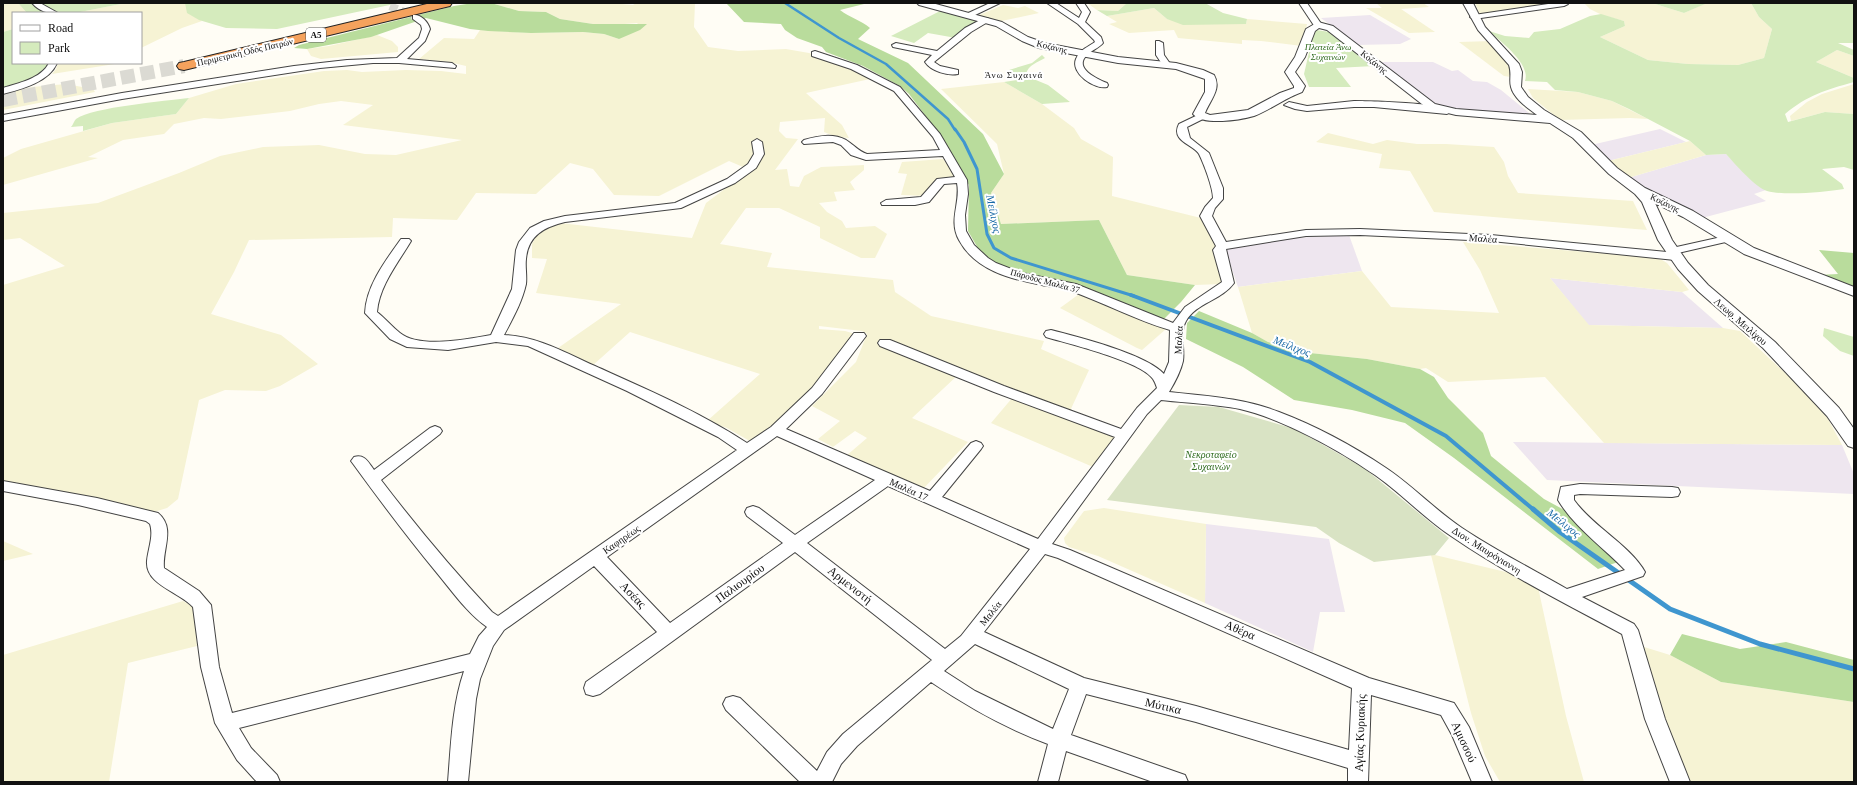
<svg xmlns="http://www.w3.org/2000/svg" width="1857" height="785" viewBox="0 0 1857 785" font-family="Georgia,serif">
<rect width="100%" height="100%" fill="#fffdf5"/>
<g fill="#eee6ef">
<polygon points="1370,15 1411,39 1400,44 1357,45 1321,18"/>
<polygon points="1379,62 1433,62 1452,71 1458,70 1473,81 1487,82 1501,90 1534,117 1447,109 1434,105"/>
<polygon points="1660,129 1686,142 1608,161 1591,145"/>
<polygon points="1726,154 1747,176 1766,190 1754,194 1766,201 1702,218 1658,197 1628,178 1706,155"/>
<polygon points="1349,235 1362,271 1238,287 1225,249 1291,238"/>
<polygon points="1550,278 1682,292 1723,328 1588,325"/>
<polygon points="1513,442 1842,445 1854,474 1854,494 1547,480"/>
<polygon points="1206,524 1329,539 1345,612 1320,612 1313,652 1205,603"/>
</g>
<g fill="#f6f3d4">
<polygon points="3,3 18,3 27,13 13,13 13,29 3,32"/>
<polygon points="126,3 185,3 202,21 182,28 141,48 141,13 75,13"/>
<polygon points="491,3 611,3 633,5 636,3 695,3 694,27 708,47 738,51 786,49 809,53 850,68 870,79 806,93 842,125 849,138 837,137 824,132 825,118 780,122 779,131 786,138 798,139 775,170 787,169 790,186 799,187 804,176 821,167 864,165 864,170 850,182 855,190 834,192 837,201 819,203 827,212 842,221 846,228 875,226 887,234 875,258 861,258 820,238 820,227 779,208 746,208 720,244 772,253 767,267 893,280 895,292 931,316 1044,341 1041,349 1089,370 1070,411 959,374 912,418 968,442 922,490 846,456 867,438 855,431 833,447 818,439 840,421 812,406 856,362 867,334 862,331 819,326 819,329 845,331 852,333 855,336 813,393 755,444 727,428 707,421 760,374 630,332 592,366 558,348 621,304 536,293 547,259 532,258 532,244 537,234 544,228 560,223 692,238 706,203 750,170 729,161 659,196 614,195 593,169 570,163 536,194 476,193 457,220 393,218 392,237 249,240 234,272 211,314 281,335 318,364 280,386 266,391 225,390 199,400 178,499 167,508 154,512 3,484 3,285 65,266 20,238 3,240 3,213 98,203 179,173 220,156 263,147 319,145 365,154 396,155 462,140 343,125 373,105 341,101 319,104 290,111 221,119 204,118 174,124 164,134 123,140 88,157 98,158 3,185 3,158 21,149 112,123 176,114 189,98 236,84 324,71 347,70 362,72 406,70 441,71 466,74 466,66 449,62 419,59 444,38 474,39 480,30 531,33 583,32 604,34 619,39 638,23 611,25 593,24 560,19 546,12 519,11"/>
<polygon points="1087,3 1127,3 1118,11 1097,10"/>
<polygon points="1376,3 1423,3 1429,7 1401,9 1435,32 1409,33 1366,8 1382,8"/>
<polygon points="1475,3 1558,3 1480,15"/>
<polygon points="1584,3 1652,3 1684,13 1704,4 1701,3 1751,3 1759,17 1772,29 1764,58 1738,65 1688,64 1648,60 1600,37 1625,26 1624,21 1602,15 1590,9"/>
<polygon points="1003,5 1018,8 1025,6 1039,13 997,22 977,16"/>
<polygon points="1154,8 1167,19 1246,24 1247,19 1307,24 1302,46 1261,41 1242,40 1242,44 1178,38 1174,30 1129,33 1109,24 1117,22 1107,16"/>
<polygon points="377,35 392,41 398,47 398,52 321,59 311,56 307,49 329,46"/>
<polygon points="1492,41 1509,62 1511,77 1504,76 1459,42"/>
<polygon points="1837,50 1854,56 1854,78 1816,62"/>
<polygon points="58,63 121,63 52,74 56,69"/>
<polygon points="1004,82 1042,104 1074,128 1081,139 1113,157 1112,196 1205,219 1217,239 1215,246 1224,280 1222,284 1195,285 1127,275 1099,220 1001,224 991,193 1004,174 997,144 941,89"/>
<polygon points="66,84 93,89 95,92 3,110 3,94 6,93 32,87"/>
<polygon points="1854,84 1854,114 1825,112 1791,121 1790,116 1807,102 1822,94"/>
<polygon points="1528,89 1578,92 1612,101 1648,119 1630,118 1560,120 1533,98"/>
<polygon points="1328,133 1373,144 1387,140 1417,144 1446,144 1494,147 1504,162 1508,176 1518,193 1633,201 1647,230 1434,212 1410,171 1379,168 1382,154 1316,142"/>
<polygon points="1690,141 1706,155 1628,178 1608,161"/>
<polygon points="943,159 957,177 940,180 927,196 901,195 907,174 898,173 902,162"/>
<polygon points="1463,242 1649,257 1662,260 1667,263 1689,290 1682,292 1550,278 1589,325 1723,328 1740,331 1812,398 1827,417 1842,445 1604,443 1545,377 1448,382 1426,368 1420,369 1367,359 1310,353 1268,342 1252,333 1238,287 1362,271 1391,307 1499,313 1480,270"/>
<polygon points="1082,292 1166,329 1142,350 1137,348 1060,308"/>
<polygon points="1013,397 1119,436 1093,467 991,423"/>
<polygon points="1104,508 1206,524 1205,603 1098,556 1069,547 1065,543 1064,538 1084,511"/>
<polygon points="3,541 33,554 3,561"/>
<polygon points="1431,555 1435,555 1510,573 1538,587 1566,716 1584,782 1500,782 1485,756 1471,713"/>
<polygon points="183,601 194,607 197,646 128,663 109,782 3,782 3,655"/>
<polygon points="1641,646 1670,655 1721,682 1854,702 1854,782 1685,782"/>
</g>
<g fill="#d5ebbd">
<polygon points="18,3 126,3 75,13 27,13"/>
<polygon points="185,3 399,3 277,29 226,28 199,20 187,13"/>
<polygon points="1127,3 1205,3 1223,13 1247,19 1246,24 1183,25 1167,19 1154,8 1107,16 1097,10 1118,11"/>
<polygon points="1652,3 1701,3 1705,4 1684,13"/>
<path d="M 1751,3 L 1854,3 L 1854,43 L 1838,43 L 1854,50 L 1854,56 L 1837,50 L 1816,62 L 1854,78 L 1854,82 C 1825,90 1808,95 1785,114 L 1788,122 L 1825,112 L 1854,114 L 1854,170 L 1844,167 L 1822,169 L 1842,184 L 1844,189 C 1824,192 1786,196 1767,191 C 1755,187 1735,164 1726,154 L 1706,155 L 1690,141 L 1629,109 L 1612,101 L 1578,92 L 1555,90 L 1547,82 L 1525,81 C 1531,64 1501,42 1489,31 L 1505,36 L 1529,38 L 1534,32 L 1560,29 L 1590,16 L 1601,14 L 1624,21 L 1625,26 L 1600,37 L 1648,60 L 1688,64 L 1738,65 L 1764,58 L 1772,29 L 1759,17 Z"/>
<polygon points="940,11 981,20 956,38 928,33 914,43 891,36"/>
<polygon points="13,29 13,63 50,63 43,73 3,90 3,32"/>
<polygon points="1316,30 1330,32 1374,66 1336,68 1351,87 1309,87 1304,74 1313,35"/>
<path d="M 1042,55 L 1045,58 C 1038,62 1028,65 1026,74 L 1031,78 L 1048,85 L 1070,102 L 1042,104 L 1004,82 L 1017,80 L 1009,70 L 1032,63 Z"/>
<path d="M 189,98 L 176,114 L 112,123 L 83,131 L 83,126 L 71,127 C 73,125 74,121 76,119 C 93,107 166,101 189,98 Z"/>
<polygon points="1824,328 1854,337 1854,356 1840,351 1823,336"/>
</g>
<g fill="#b9dc9c">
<polygon points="473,3 491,3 519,11 546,12 560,19 593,24 647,24 640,30 619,39 604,34 583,32 531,33 488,31 470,29 426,18 371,37 307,49 294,48 299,45 454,6"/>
<path d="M 726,3 L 868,3 L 840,10 C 850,18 861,20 870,28 L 858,39 L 908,63 L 983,134 L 1004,174 L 991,193 L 1001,224 L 1099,220 L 1127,275 L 1195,285 L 1181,302 L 1162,321 L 993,262 L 984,256 L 979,250 L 968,231 L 969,185 L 934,127 L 909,94 L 900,86 L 863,66 L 826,52 L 822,47 L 797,38 L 785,30 L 781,24 L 744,22 Z"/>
<polygon points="1819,250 1854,253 1854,289 1818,275 1838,274"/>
<polygon points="1199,311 1252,333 1268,342 1310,353 1367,359 1420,369 1434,377 1448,398 1483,433 1491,456 1544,499 1568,512 1618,562 1598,569 1454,458 1405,423 1352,410 1294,400 1243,367 1186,339 1187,323"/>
<polygon points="1682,634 1740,649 1786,642 1854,660 1854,702 1721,682 1670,655"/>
</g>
<polygon fill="#d9e3c4" points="1179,405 1219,407 1295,429 1364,468 1449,538 1435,555 1374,562 1339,543 1316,527 1107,500"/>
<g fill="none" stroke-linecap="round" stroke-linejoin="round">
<polyline stroke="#3f96cf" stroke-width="2.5" points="785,3 839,38 886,64 948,119 955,130"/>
<polyline stroke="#3f96cf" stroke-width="3" points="955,129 964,142 977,169 987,234 994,248 1011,258 1134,296"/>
<polyline stroke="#3f96cf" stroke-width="4" points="1131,295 1310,362 1446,436 1534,510"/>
<polyline stroke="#3f96cf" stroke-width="5" points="1533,509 1560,532 1670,609 1760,644 1854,669"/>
<polyline stroke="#dbdad3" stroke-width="8" stroke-dasharray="8 4" stroke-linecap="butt" points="390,6 416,17"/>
<polyline stroke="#dbdad3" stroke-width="14" stroke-dasharray="14 6" stroke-linecap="butt" points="3,100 184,66"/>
<defs>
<g id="minor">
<path d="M 32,3 L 40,3 L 58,13 C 47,13 40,12 32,3 Z"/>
<polygon points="990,3 1000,3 971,17 965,17 964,15"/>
<path d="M 1047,3 L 1056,3 L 1079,18 L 1082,12 L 1076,3 L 1084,3 L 1090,12 L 1085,22 L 1101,37 L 1103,43 C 1099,48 1092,50 1087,55 C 1073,68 1097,79 1107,83 L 1108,85 L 1107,87 C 1095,90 1070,73 1076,59 C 1079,50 1088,47 1095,42 L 1094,40 L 1078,24 Z"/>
<polygon points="1299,3 1307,3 1322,25 1321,27 1315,27"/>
<polygon points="1555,3 1568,4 1564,6 1474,19 1470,17 1474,15"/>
<path d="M 413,15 C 421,14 428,22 430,29 L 425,41 L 407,59 L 452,63 L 456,66 L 455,68 L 399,63 L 373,63 L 320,68 L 122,99 L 3,121 L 3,115 L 122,93 L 294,66 L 347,60 L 397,58 L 419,38 L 422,29 L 421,25 L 413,19 Z"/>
<path d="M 984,18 L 987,18 L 991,20 L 971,32 L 934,62 L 940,66 L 958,70 L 958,74 C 947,76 931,71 925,62 L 932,55 L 893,47 L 892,45 L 896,43 L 937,51 L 965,28 Z"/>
<polygon points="1156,41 1159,41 1163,43 1164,55 1171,65 1170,67 1164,67 1156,55"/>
<path d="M 815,51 L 857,65 L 900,87 L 940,134 L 967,180 L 968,194 L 965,215 L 966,231 L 974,245 L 988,258 L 996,263 L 1022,273 L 1076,284 L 1173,323 L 1185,307 L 1222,282 L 1213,250 L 1216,246 L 1200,216 L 1205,207 L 1213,198 C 1213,188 1204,164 1199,154 C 1194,145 1170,141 1179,124 L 1202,113 L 1207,116 L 1205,118 L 1187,127 L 1190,138 L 1209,153 L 1223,188 L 1223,199 L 1215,208 L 1212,216 L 1226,242 L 1306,230 L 1360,229 L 1491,235 L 1667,252 L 1668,249 L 1672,248 L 1726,236 L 1730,237 L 1732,239 L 1730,241 L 1678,253 L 1681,256 L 1675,260 L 1491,241 L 1360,235 L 1306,236 L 1226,249 L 1234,283 C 1222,300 1196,303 1186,321 C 1179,332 1185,349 1183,361 C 1181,370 1174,384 1169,392 C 1206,396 1244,398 1279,412 C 1316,426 1353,446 1386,468 C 1413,486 1435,510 1462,528 C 1495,550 1532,569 1567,589 L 1625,570 C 1603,547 1574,527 1558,500 L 1561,487 L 1580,484 L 1672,487 L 1678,488 L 1680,492 L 1678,496 L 1672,497 L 1580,494 L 1574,495 L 1574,500 C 1592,526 1630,545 1645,572 L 1643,576 L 1582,597 L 1634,624 L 1638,630 L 1665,719 L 1690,782 L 1670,782 L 1645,719 L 1622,634 C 1564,603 1505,573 1451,536 C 1424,518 1402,494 1375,475 C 1339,450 1283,419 1240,409 C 1214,404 1187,403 1161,400 L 1147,414 L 1052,544 L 1070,550 L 1369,678 L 1454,703 L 1469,727 L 1492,782 L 1472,782 L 1452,735 L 1441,715 L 1371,695 L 1368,782 L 1348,782 L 1348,768 L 1196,722 L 1086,694 L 1071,735 L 1185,775 L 1188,782 L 1153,782 L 1066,751 L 1058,782 L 1038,782 L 1048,744 C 1007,729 968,707 931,682 L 857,746 L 841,764 L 832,782 L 800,782 L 726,710 L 723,704 L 726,698 L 733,696 L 740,698 L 817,771 L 827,752 L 843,734 L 932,660 L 795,552 L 600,694 L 593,696 L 586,694 L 584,688 L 586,682 L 657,632 L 594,566 L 504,630 L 493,646 L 480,679 L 476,699 L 468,782 L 448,782 C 451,745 452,706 464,671 L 239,728 L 251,748 L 277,775 L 280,782 L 257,782 L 237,760 L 215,723 L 201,667 L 193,607 C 180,592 145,585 147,561 C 148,549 154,536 150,524 L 146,521 L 78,505 L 3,491 L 3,481 L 97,498 L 158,513 C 176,528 162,549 164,568 L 199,591 L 211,605 L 219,667 L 232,713 L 470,654 L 479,636 L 487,627 C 467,613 452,591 437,573 C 408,538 381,502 354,465 L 351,461 L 354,457 C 365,454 368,462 374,470 L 430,428 L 435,426 L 440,428 L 442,431 L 440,434 L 381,480 C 416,526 453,570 492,612 L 498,616 L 737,450 L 718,437 L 627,391 L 528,346 L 496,342 L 448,350 L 407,347 L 390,339 L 365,313 C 366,286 386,260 401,239 L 409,239 L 411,241 C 398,263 379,286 377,312 C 385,318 392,327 400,333 C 420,349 467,339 491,335 L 512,289 L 516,250 L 519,242 L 530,228 L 544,221 L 565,216 L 675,203 L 727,179 L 748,164 L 754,154 L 752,142 L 757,139 L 762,142 L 764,154 L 756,168 L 735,183 L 681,208 L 565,222 C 544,227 528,236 526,259 C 525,267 527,275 526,284 C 522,302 513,318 504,335 C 537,336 566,353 595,366 C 646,389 700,412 747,443 L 771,427 L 812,388 L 854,333 L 864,333 L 866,336 L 822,394 L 786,429 L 930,491 L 971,443 L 976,441 L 981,443 L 983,446 L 981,449 L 942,497 L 1038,539 L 1115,437 L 994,392 L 880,346 L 878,343 L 880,340 L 890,340 L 1004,386 L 1121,429 L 1137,408 L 1157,388 C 1156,385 1155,382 1153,379 C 1141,361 1069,344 1046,337 L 1044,334 L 1046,331 L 1051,330 C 1078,337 1146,354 1164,374 L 1169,362 L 1170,330 C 1135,320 1103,302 1068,290 C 1060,287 1050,287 1042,285 C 1010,279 975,270 959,240 C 948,220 961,203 957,183 L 944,184 L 929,202 L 915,205 L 882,205 L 881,203 L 886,200 L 921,197 L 937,179 L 955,177 L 943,156 L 866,160 L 851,155 L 841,145 L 833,142 L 804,144 L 802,142 L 804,140 C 818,136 833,133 846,140 C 854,145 858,151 867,154 L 940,150 L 933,137 L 894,91 L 851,69 L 812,56 L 812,52 ZM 777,436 L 875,480 L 795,535 L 759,508 L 753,506 L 747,508 L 745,512 L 747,516 L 783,543 L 670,623 L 607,557 ZM 888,486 L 1030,549 L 961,636 L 945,649 L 807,543 ZM 1045,554 L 1058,558 L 1352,688 L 1349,750 L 1196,706 L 1084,678 L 984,632 ZM 975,644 L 1069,689 L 1053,729 L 975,691 L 944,671 Z"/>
<path d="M 49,63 L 57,63 C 49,82 22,89 3,94 L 3,88 C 18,83 41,79 49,63 Z"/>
<path d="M 1354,101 C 1369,101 1444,103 1452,111 L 1447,114 L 1374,107 L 1354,107 L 1307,111 L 1295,109 L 1284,105 L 1289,102 L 1307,106 Z"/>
</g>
<path id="tertiary" d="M 917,3 L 932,3 L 1002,22 L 1028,37 L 1045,43 L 1118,57 L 1176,63 L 1203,70 L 1214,75 C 1222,89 1210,100 1205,113 L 1210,115 L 1248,110 L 1280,93 L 1294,88 L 1294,86 L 1285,72 L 1295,57 L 1306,29 L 1318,22 L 1333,26 L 1435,104 L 1456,109 L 1537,115 C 1528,108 1514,99 1511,87 C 1509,80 1512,74 1509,65 L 1478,30 L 1463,3 L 1473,3 L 1485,27 L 1519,64 L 1522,72 L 1521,87 L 1528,97 L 1544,110 L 1581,132 L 1617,168 L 1645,188 L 1693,211 L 1754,248 L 1854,287 L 1854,296 L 1744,254 L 1683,217 L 1655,203 L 1672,240 L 1688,263 L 1708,285 L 1775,342 L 1839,408 L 1854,429 L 1854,448 L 1848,446 L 1827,416 L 1763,348 L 1698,291 L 1678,269 L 1658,240 L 1642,202 L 1635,194 L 1609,174 L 1573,138 L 1550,123 L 1456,115 L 1427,108 L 1327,30 L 1319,28 L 1315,31 L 1305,57 L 1295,72 L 1305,86 L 1302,92 C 1285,98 1270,110 1254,116 C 1240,120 1203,126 1193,114 L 1205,92 L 1205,79 L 1176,69 L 1118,63 L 1039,48 L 1022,41 L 996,26 L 919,5 Z"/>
<polygon id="motorway" points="431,3 452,3 450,6 184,70 179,69 177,66 179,63 184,62"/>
</defs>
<use href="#minor" stroke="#444" stroke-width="2"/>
<use href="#tertiary" stroke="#444" stroke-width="2"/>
<use href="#motorway" stroke="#222" stroke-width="2"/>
<use href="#minor" fill="#fff" fill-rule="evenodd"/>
<use href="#tertiary" fill="#fff" fill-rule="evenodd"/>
<use href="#motorway" fill="#f5a25d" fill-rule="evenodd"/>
</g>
<g text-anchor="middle" stroke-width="4" stroke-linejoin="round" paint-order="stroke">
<rect fill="#fff" stroke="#585858" stroke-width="1" x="306" y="28" width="20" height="14" rx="3"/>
<g font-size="9" font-weight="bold" fill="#111">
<text x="316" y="38">Α5</text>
</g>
<g font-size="9" fill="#111" stroke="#fff">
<text transform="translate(1052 47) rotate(14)" y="3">Κοζάνης</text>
<text transform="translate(245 52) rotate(-13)" y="3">Περιμετρική Οδός Πατρών</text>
<text transform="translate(1374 62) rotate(39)" y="3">Κοζάνης</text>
<text transform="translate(1665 203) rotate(26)" y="3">Κοζάνης</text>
<text transform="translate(1045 281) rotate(15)" y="3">Πάροδος Μαλέα 37</text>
</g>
<g font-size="9" font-style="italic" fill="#2f6b1f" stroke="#fff">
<text x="1328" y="50">Πλατεία Άνω<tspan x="1328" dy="10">Συχαινών</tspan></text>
</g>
<g font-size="9" letter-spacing="1" fill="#111" stroke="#fff">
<text x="1014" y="78">Άνω Συχαινά</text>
</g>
<g font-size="10" fill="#111" stroke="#fff">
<text transform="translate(1483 238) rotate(4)" y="4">Μαλέα</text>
<text transform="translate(1741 321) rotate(41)" y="4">Λεωφ. Μειλίχου</text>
<text transform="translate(1178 340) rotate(-87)" y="4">Μαλέα</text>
<text transform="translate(909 489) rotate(24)" y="4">Μαλέα 17</text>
<text transform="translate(621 539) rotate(-35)" y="4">Καφηρέως</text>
<text transform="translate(1487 550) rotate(32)" y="4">Διον. Μαυρόγιαννη</text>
<text transform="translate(990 613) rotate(-51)" y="4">Μαλέα</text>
</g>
<g font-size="10" font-style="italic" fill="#2f6b1f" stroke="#fff">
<text x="1211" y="458">Νεκροταφείο<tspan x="1211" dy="12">Συχαινών</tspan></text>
</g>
<g font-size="11" font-style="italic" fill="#1768a6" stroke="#fff">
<text transform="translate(994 214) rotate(79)" y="4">Μείλιχος</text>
<text transform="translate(1292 346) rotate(21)" y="4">Μείλιχος</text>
<text transform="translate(1564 523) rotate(38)" y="4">Μείλιχος</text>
</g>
<g font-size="12" fill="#111" stroke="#fff">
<text transform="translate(740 583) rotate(-36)" y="4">Παλιουρίου</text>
<text transform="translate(850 585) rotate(38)" y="4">Αρμενιστή</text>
<text transform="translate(633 595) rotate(46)" y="4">Ασέας</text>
<text transform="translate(1240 630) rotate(23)" y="4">Αθέρα</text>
<text transform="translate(1163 706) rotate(13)" y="4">Μύτικα</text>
<text transform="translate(1360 733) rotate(-88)" y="4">Αγίας Κυριακής</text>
<text transform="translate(1464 742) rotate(65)" y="4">Αμισσού</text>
</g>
</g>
<rect width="1857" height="785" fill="none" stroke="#111111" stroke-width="8"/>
<rect x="12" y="12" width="130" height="52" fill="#ffffff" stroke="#a0a0a0"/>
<rect x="20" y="25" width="20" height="6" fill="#ffffff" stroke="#a0a0a0"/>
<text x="48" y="32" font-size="12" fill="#111111">Road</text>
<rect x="20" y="42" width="20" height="12" fill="#d5ebbd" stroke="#a0a0a0"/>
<text x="48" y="52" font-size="12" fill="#111111">Park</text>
</svg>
